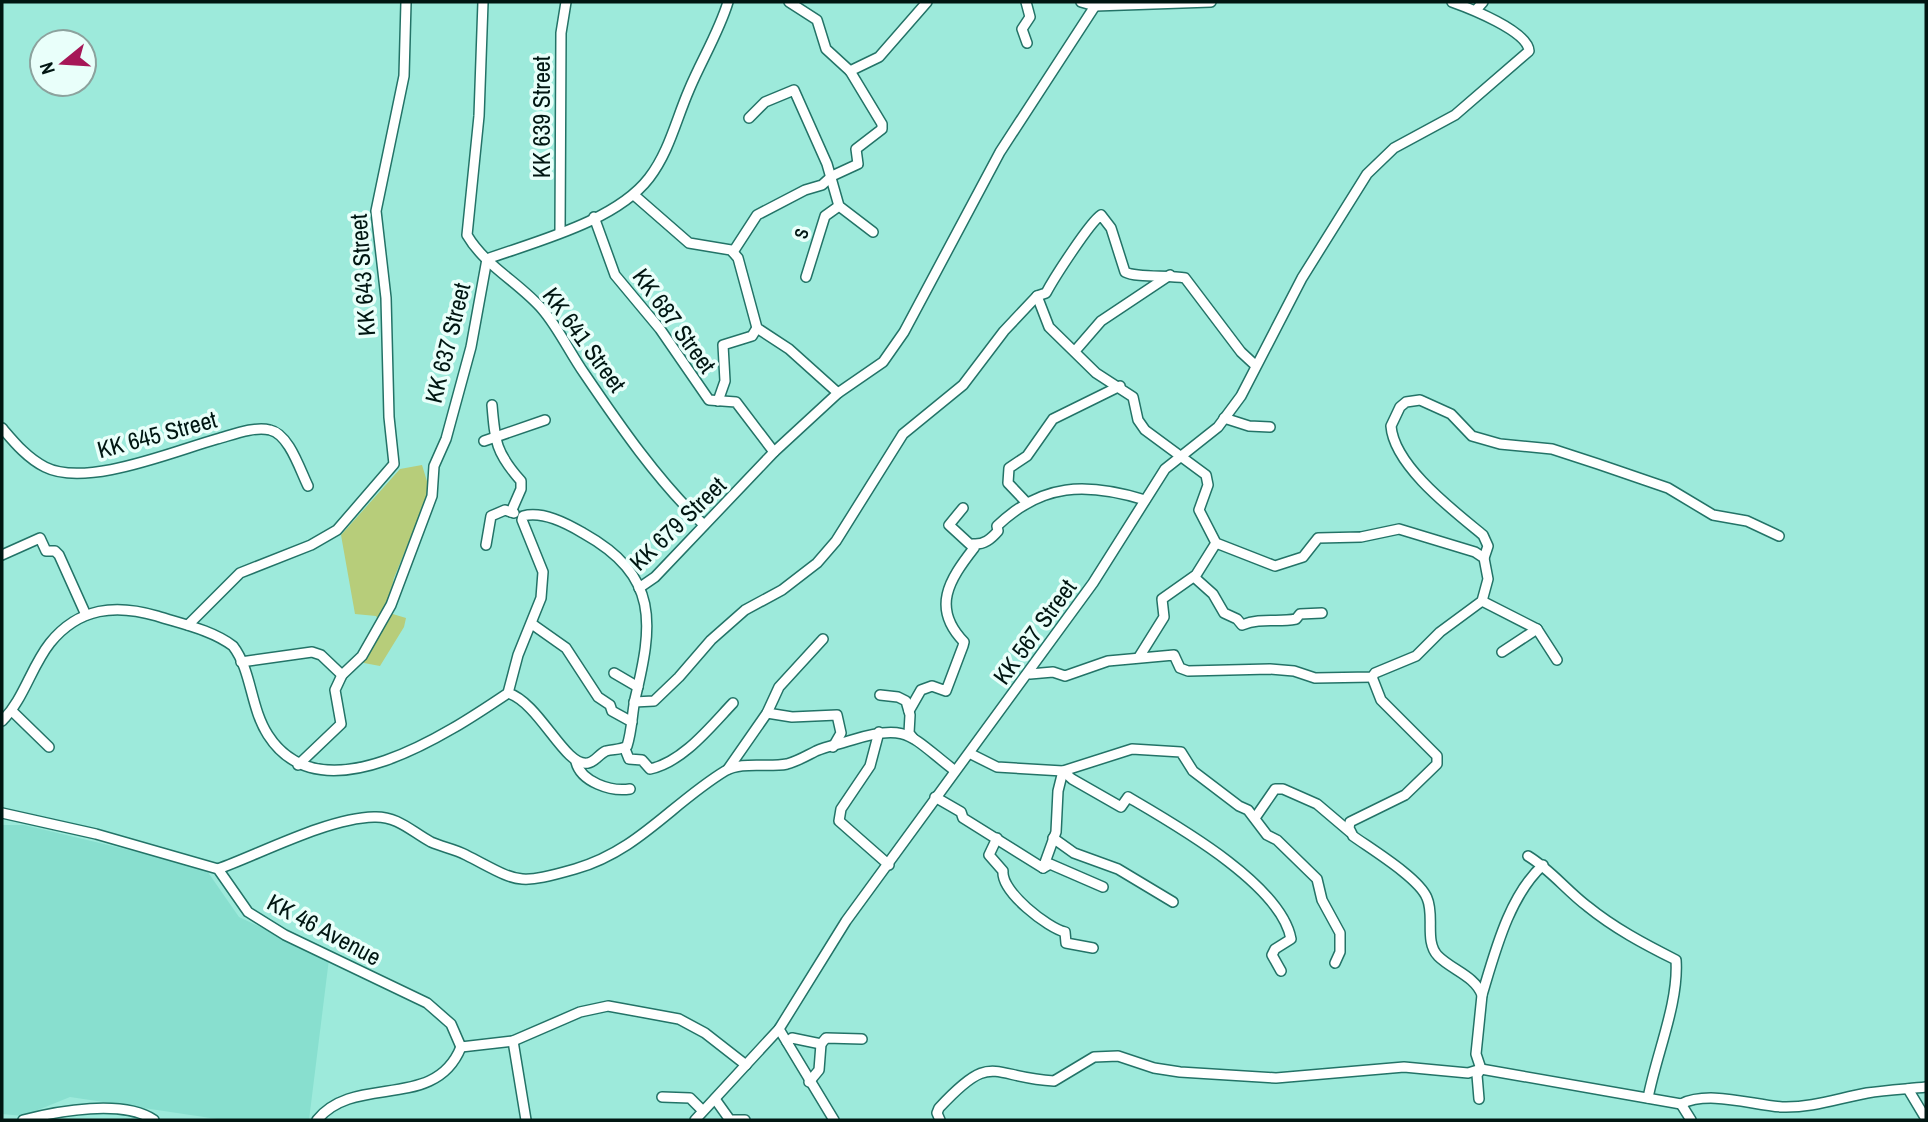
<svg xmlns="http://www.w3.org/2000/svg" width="1928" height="1122" viewBox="0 0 1928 1122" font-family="'Archivo Narrow',sans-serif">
<rect width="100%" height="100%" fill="#9deadb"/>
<polygon fill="#88dfcf" points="2,825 24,825 205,868 239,917 329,959 309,1120 224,1120 70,1097 23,1116 2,1114"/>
<polygon fill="#b7cd7a" points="422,465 430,491 394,578 386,612 406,618 404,627 380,666 364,663 359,658 380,623 376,616 355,614 341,535 400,469"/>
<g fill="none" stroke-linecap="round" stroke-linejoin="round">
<defs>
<g id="minor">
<path d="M 483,2 L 479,116 L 467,235 C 485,266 520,283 543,310 C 559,329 570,353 584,373 C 620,426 657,480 704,525"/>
<polyline points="789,2 817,20 826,49 850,71"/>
<polyline points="1026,2 1030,17 1022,29 1027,43"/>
<polyline points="1081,2 1095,6 1211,2"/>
<polyline points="1476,10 1483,2"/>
<polyline points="749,118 765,102 794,90 827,164 839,206 873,232"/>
<polyline points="634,195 689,243 731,250 738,258 757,328 789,349 838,393"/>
<polyline points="594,217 615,275 660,329 709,400 736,402 774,452"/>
<polyline points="560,232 561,33 566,2"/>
<polyline points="733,252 757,215 805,190 822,185 832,176 858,164 856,149 882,129 882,124 850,71 879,57 927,2"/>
<polyline points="806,277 825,216 839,206"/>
<polyline points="1075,351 1101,321 1170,275"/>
<polyline points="718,401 725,381 723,345 752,336 757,328"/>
<path d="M 492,405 C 495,442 496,453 521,481 L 521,489 L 511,512"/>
<polyline points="1224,418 1249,426 1270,427"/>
<path d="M 2,428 C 14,442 27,458 45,467 C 86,488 174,451 217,439 C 232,435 254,426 270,430 C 289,434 300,470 308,486"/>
<polyline points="484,441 545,420"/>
<polyline points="1026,502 1008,483 1009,468 1027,456 1053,419 1120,386"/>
<path d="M 973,544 C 984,545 991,539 998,531 L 997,526 C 1042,483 1086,482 1145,500"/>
<polyline points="486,545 491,516 505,510 514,513"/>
<polyline points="2,555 40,538 46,551 55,551 59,555 86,615"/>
<path d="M 1484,558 L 1488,546 L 1483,535 C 1454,511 1394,466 1391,426 L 1400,407 L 1406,402 L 1420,400 L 1451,414 L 1472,436 L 1500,444 L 1552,449 L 1598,464 L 1668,488 L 1713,515 L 1747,521 L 1779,536"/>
<path d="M 1194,577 L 1213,594 L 1224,613 L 1237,619 L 1242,625 C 1262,617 1276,623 1296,619 L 1300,614 L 1322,613"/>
<polyline points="639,588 655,577 774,452 838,393 883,362 904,332 1000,152 1095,6"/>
<polyline points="1482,601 1537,629 1557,660"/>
<polyline points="532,624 566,648 598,697 610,705 612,711 632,722"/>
<polyline points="188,625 240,573 311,545 337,530 394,464 389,417 386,298 376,211 404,76 406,2"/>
<polyline points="1502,652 1537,629"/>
<polyline points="1139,657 1164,617 1162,599 1196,575 1216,543"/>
<polyline points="241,662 312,652 321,655 342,675"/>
<polyline points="614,673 638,687"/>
<polyline points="1030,674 1053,672 1065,676 1108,661 1174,655 1180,668 1188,671 1270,669 1294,671 1315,678 1372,677 1375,673 1416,656 1440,632 1482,601 1488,579 1484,558 1475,552 1399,529 1361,537 1318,538 1303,557 1275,566 1216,543 1199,510 1208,485 1206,475 1145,430 1138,420 1133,397 1096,373 1049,327 1037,296"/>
<path d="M 1372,677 L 1381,700 L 1437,756 L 1437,764 L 1405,795 L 1350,822 L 1349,828 L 1353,836 C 1371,849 1419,878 1427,898 C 1435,916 1424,941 1438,956 C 1452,970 1475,976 1482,995 L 1476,1054 L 1481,1069 L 1477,1075 L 1479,1099"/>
<polyline points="880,695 898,697 906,701 910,715 909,733 913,738"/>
<path d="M 634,702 L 654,701 L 679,677 L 711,640 L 745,610 L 782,590 L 817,563 L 836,541 L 903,434 L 963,385 L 1004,331 L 1037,296 L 1046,293 C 1054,278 1090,222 1101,215 L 1111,228 L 1125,272 C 1136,278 1169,275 1185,278 L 1241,352 L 1255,365"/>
<polyline points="12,711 49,747"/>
<path d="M 909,711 L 921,690 L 932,686 L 946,691 L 963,646 L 964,642 C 931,608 949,580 974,548 L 949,525 L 963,508"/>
<polyline points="767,713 792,717 837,715 841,733 833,747"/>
<path d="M 2,721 C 24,699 31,667 50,643 C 79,607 116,604 157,616 C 182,624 212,630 233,646 C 252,671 250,707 268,735 C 322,819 450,732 508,693 C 540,703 565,768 588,763 C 595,762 599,754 606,751 C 614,749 621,750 627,746 C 632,731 632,714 635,699 C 653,624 660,576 583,533 C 566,523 543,511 523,516 L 522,520 L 543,572 L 541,598 L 518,655 L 508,693"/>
<polyline points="879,732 870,766 841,809 839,821 889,865"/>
<path d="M 625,749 L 629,759 L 642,760 L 650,769 C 683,762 711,726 733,703"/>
<path d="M 971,754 L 997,767 L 1063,771 L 1072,779 L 1121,807 L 1128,797 C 1174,824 1281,884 1291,939 L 1275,949 L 1272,955 L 1281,971"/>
<path d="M 576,762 C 581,782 611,792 630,789"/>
<path d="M 298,765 L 341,724 L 335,690 L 342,675 L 362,656 L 391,605 L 432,496 L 434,466 L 446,439 L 471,347 L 487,259 C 537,241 616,221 649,178 C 669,152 676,120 689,90 C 701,61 719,32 728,2"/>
<polyline points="728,769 767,713 779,687 823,639"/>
<polyline points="935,797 961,812 963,818 1043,868 1056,832 1058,791 1063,771 1132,749 1181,752 1193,771 1239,806 1248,810 1267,835 1277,840 1317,879 1322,900 1340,933 1340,952 1335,963"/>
<polyline points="2,813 96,834 218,869 248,912 285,935 427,1003 451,1024 461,1047"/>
<polyline points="1255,818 1275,789 1283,789 1317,804 1350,832"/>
<path d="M 997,838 L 989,855 L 1003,871 C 1001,892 1048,928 1065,932 L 1066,943 L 1093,948"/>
<polyline points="1053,838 1074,853 1118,869 1173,902"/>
<path d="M 1528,856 C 1551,870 1566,890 1587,906 C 1614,928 1644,944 1676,960 C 1679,1003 1656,1055 1648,1098"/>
<polyline points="1043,868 1050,864 1103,887"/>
<path d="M 218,869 C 262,853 328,818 374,817 C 398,816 412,832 431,842 C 442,847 455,849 466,855 C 519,882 515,886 575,869 C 638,851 671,804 725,771 C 742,761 767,768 787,764 C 798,761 806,756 816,751 C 827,746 840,744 852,740 C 908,722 911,737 954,770"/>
<path d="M 1482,995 C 1495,952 1509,896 1543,865"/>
<polyline points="779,1029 834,1120"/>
<polyline points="513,1041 526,1120"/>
<polyline points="787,1042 792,1038 821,1044 826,1038 862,1039"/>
<polyline points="461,1047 513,1041 580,1012 608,1006 679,1019 705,1033 746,1065"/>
<polyline points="809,1082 819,1070 821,1044"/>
<polyline points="1908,1089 1926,1119"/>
<polyline points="662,1097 690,1098 702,1110"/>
<polyline points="715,1099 730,1120 745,1120"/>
<polyline points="1681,1104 1691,1120"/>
<path d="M 23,1120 C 58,1111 123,1099 154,1120"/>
<path d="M 317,1120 C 355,1073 435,1112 461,1047"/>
<path d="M 695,1120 L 779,1029 L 846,921 L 1093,583 L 1165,469 L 1218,427 L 1241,396 L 1302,278 L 1367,174 L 1394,148 L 1455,115 L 1529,51 C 1528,31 1469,8 1452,2"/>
<path d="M 940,1120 L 937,1113 L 939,1108 C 993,1050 989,1077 1054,1081 L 1094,1057 L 1118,1056 L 1154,1068 L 1180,1072 L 1276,1078 L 1404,1067 L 1468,1073 L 1481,1069 L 1681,1104 C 1709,1090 1752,1105 1782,1107 C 1812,1108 1839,1098 1867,1093 C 1887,1090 1907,1089 1926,1087"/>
</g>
</defs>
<use href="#minor" stroke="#237367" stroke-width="12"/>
<use href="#minor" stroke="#fff" stroke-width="9"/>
</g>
<g text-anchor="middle" stroke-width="7" stroke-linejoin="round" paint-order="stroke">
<g font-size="24" fill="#011612" stroke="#e9fffa">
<text transform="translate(542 117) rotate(-90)" y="8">KK 639 Street</text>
<text transform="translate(800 233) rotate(-74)" y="8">s</text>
<text transform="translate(363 275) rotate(-94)" y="8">KK 643 Street</text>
<text transform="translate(674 321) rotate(54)" y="8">KK 687 Street</text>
<text transform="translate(584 340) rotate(54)" y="8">KK 641 Street</text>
<text transform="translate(448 343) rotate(-76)" y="8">KK 637 Street</text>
<text transform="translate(157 435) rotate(-15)" y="8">KK 645 Street</text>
<text transform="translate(678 524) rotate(-44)" y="8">KK 679 Street</text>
<text transform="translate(1035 632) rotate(-54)" y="8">KK 567 Street</text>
<text transform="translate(324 930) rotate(28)" y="8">KK 46 Avenue</text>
</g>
</g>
<rect width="1928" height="1122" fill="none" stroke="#011612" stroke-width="7"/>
<g transform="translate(63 63) rotate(252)"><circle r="33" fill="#e9fffa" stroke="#8ca29d" stroke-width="2"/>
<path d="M0-5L12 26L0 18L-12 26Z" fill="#a61757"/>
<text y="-10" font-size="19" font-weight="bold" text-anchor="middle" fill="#011612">N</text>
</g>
</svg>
